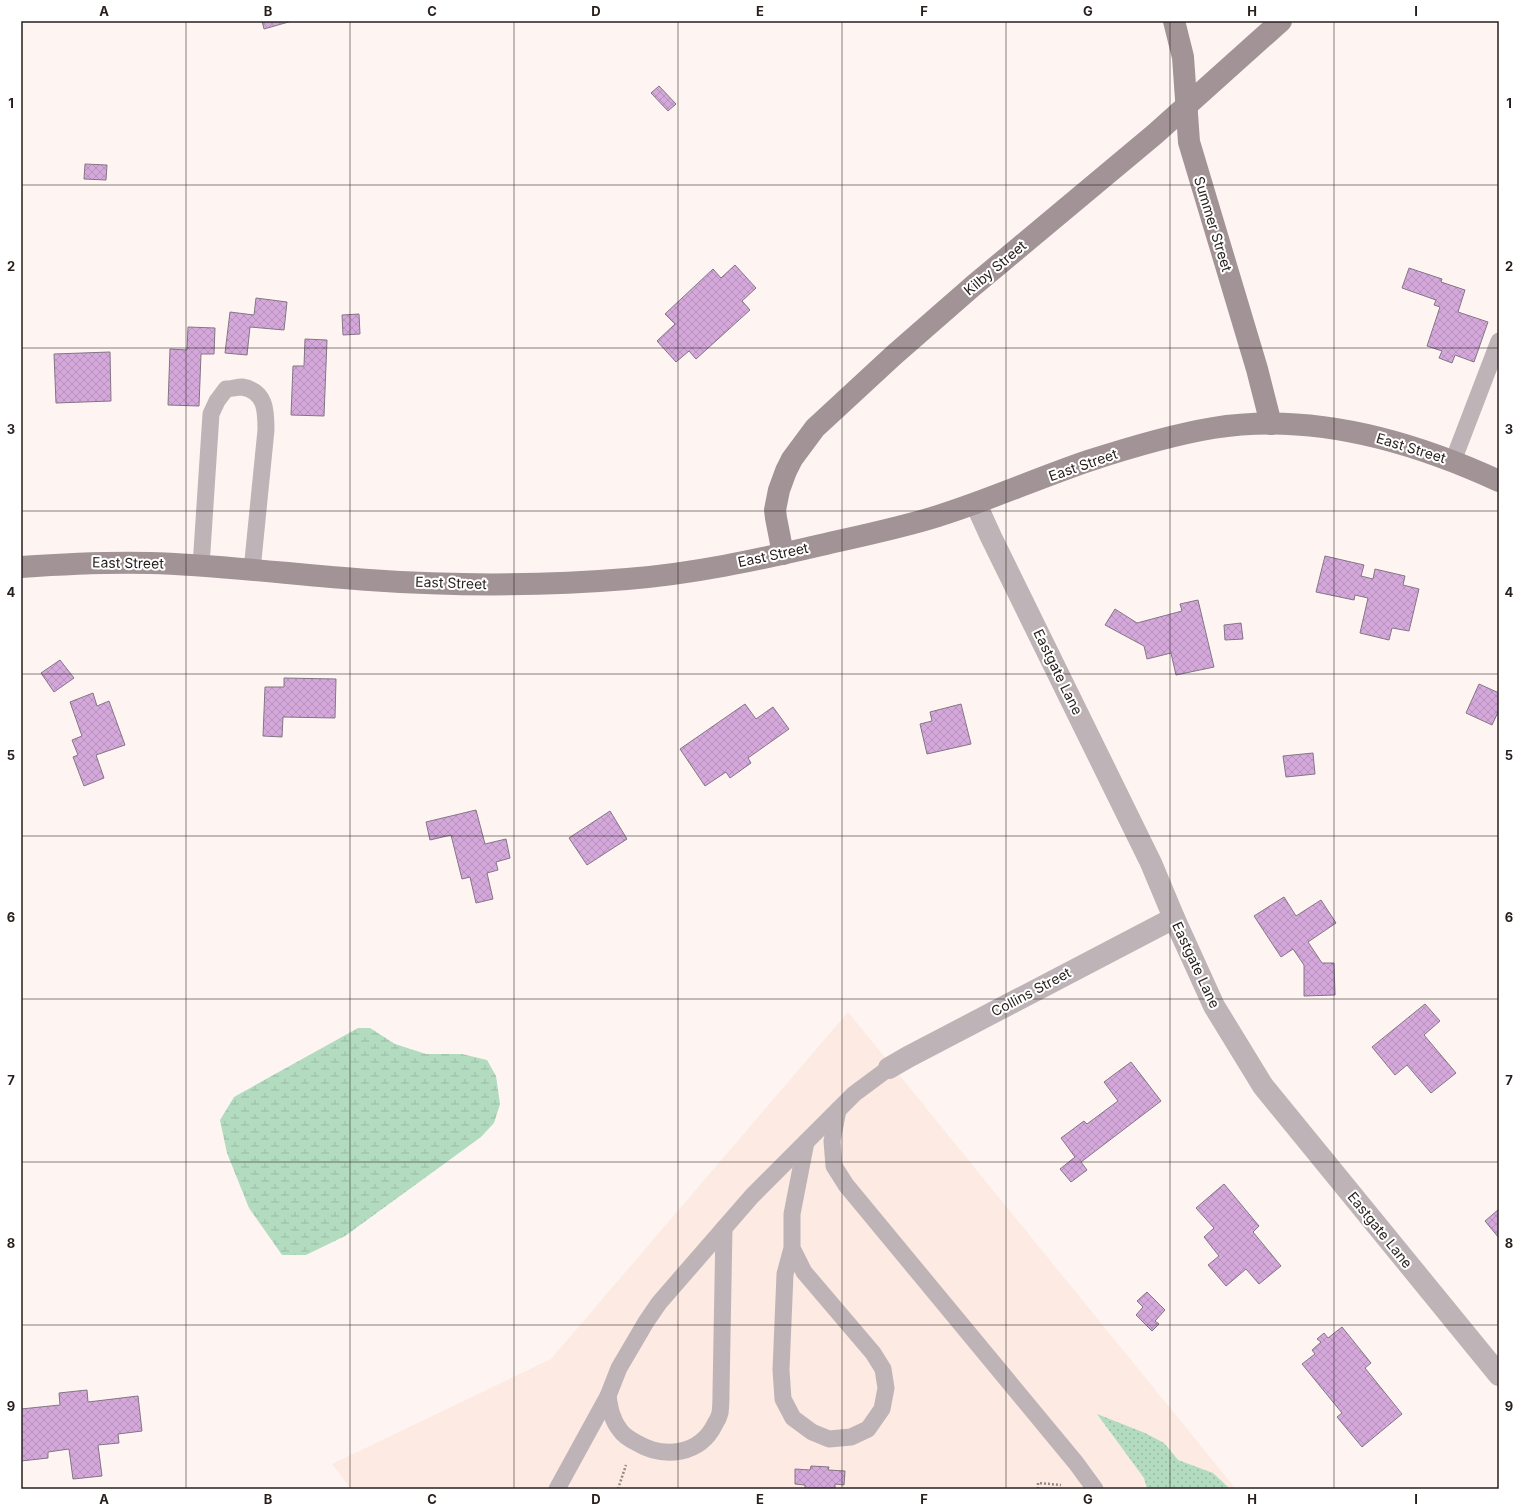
<svg xmlns="http://www.w3.org/2000/svg" width="1520" height="1510" viewBox="0 0 1520 1510" font-family="Inter,sans-serif">
<defs>
<pattern id="grass-dots" width="8" height="8" patternUnits="userSpaceOnUse"><rect width="8" height="8" fill="#b2dbc0"/><path d="M2 2h.1M6 6h.1" fill="none" stroke="#99bca4" stroke-width="1.8" stroke-linecap="round"/></pattern>
<pattern id="wetland-marsh" width="20" height="14" patternUnits="userSpaceOnUse"><rect width="20" height="14" fill="#b2dbc0"/><path d="M1 5h8M5 5V1M11 12h8M15 12V8" fill="none" stroke="#99bca4"/></pattern>
<pattern id="building-cross-hatch" width="8" height="8" patternUnits="userSpaceOnUse"><rect width="8" height="8" fill="#d5a8db"/><path d="M0 0l8 8M0 8l8-8" fill="none" stroke="#b790bb"/></pattern>
</defs>
<rect width="100%" height="100%" fill="#fef5f2"/>
<polygon fill="#fdeae3" points="848,1012 1236,1489 351,1489 332,1464 551,1359"/>
<polygon fill="url(#grass-dots)" points="1097,1414 1145,1433 1164,1443 1178,1460 1213,1473 1230,1489 1147,1489 1144,1478"/>
<polygon fill="url(#wetland-marsh)" points="358,1028 370,1028 395,1044 426,1054 462,1054 487,1060 496,1076 500,1104 494,1123 481,1137 345,1236 306,1255 282,1255 249,1208 227,1153 220,1120 234,1097"/>
<g fill="url(#building-cross-hatch)" stroke="#837684">
<polygon points="262,21 292,21 264,29"/>
<polygon points="659,86 676,104 668,111 651,93"/>
<polygon points="85,164 107,165 106,180 84,179"/>
<polygon points="735,265 756,288 742,301 750,310 696,359 689,351 676,362 657,341 675,324 665,314 713,269 721,278"/>
<polygon points="1409,268 1442,279 1441,282 1465,290 1458,312 1488,322 1474,362 1455,355 1452,363 1439,358 1442,351 1427,346 1440,307 1434,305 1436,300 1402,288"/>
<polygon points="256,298 287,302 284,330 250,327 247,355 225,353 230,312 254,315"/>
<polygon points="359,314 360,334 343,335 342,315"/>
<polygon points="188,327 215,328 214,354 201,354 199,406 168,405 170,349 187,350"/>
<polygon points="305,339 327,340 324,416 291,415 293,366 304,366"/>
<polygon points="110,352 111,401 56,403 54,354"/>
<polygon points="1325,556 1364,565 1361,576 1373,579 1375,569 1405,576 1403,585 1419,589 1409,631 1392,628 1389,640 1360,633 1368,598 1355,595 1354,600 1316,592"/>
<polygon points="1198,600 1214,667 1176,675 1171,653 1147,659 1144,646 1105,625 1115,609 1137,623 1182,611 1180,604"/>
<polygon points="1241,623 1243,639 1225,640 1224,625"/>
<polygon points="60,660 74,678 54,692 41,673"/>
<polygon points="284,678 336,679 335,718 283,717 282,737 263,736 265,687 284,687"/>
<polygon points="1479,684 1499,693 1499,710 1492,725 1466,713"/>
<polygon points="93,693 97,706 109,701 125,745 96,755 104,778 84,786 73,757 78,755 72,740 82,736 70,702"/>
<polygon points="745,704 756,719 773,707 789,729 748,758 751,763 730,778 726,772 705,786 680,749"/>
<polygon points="961,704 971,744 927,754 920,724 932,721 930,712"/>
<polygon points="1313,753 1315,774 1286,777 1283,756"/>
<polygon points="476,810 485,844 506,839 510,858 496,862 498,870 487,873 493,899 476,903 470,877 462,879 451,835 430,840 426,822"/>
<polygon points="610,811 627,839 587,865 569,838"/>
<polygon points="1284,897 1296,916 1321,900 1336,923 1308,942 1322,963 1334,963 1335,995 1304,996 1304,965 1293,949 1281,957 1254,916"/>
<polygon points="1425,1004 1440,1021 1424,1035 1456,1073 1431,1093 1407,1065 1395,1075 1372,1047"/>
<polygon points="1131,1062 1161,1101 1081,1162 1087,1170 1071,1182 1060,1169 1075,1157 1061,1138 1084,1121 1087,1124 1118,1101 1104,1082"/>
<polygon points="1224,1184 1259,1226 1253,1232 1281,1266 1259,1284 1246,1269 1226,1286 1208,1265 1219,1256 1204,1237 1214,1228 1196,1208"/>
<polygon points="1499,1209 1499,1238 1485,1221"/>
<polygon points="1147,1292 1165,1310 1155,1321 1159,1324 1152,1331 1136,1315 1143,1307 1137,1301"/>
<polygon points="1342,1327 1371,1363 1365,1368 1402,1414 1362,1447 1337,1417 1342,1413 1302,1364 1315,1354 1312,1350 1321,1342 1317,1339 1324,1333 1328,1338"/>
<polygon points="87,1390 88,1402 138,1396 142,1431 118,1434 119,1443 98,1445 102,1476 73,1479 69,1449 48,1452 48,1458 21,1461 21,1409 60,1405 59,1393"/>
<polygon points="811,1466 829,1467 828,1470 845,1471 844,1485 835,1484 835,1489 805,1489 805,1485 795,1484 795,1469 810,1470"/>
</g>
<g fill="none" stroke-linecap="round" stroke-linejoin="round">
<g stroke="#918986" stroke-width="2.5" stroke-dasharray="2 2" stroke-linecap="butt">
<polyline points="618,1489 626,1465"/>
<polyline points="1038,1489 1038,1483 1061,1485"/>
</g>
<g stroke="#beb4b7" stroke-width="17">
<polyline points="1453,461 1499,341"/>
<path d="M 201,566 L 211,414 L 217,401 L 226,389 C 231,389 237,387 242,387 C 266,391 266,411 266,430 L 252,570"/>
<polyline points="838,1110 832,1141 834,1166 846,1185 1076,1463 1095,1489"/>
<polyline points="792,1248 804,1272 873,1353 883,1369 886,1388 882,1409 868,1429 851,1437 829,1439 812,1432 793,1418 783,1399 781,1370 785,1274 792,1248 792,1214 806,1142"/>
<path d="M 608,1396 C 610,1409 612,1420 620,1430 C 624,1436 631,1440 637,1443 C 664,1459 700,1455 715,1424 C 717,1421 719,1417 720,1413 C 721,1406 721,1399 721,1392 L 724,1228"/>
<polyline points="557,1489 608,1396 619,1368 646,1322 659,1303 752,1196 854,1094 889,1068"/>
</g>
<g stroke="#beb4b7" stroke-width="22">
<polyline points="976,504 991,537 1151,863 1174,918 1214,1006 1263,1086 1499,1375"/>
<polyline points="889,1068 908,1057 1174,918"/>
</g>
<g stroke="#a29397" stroke-width="22">
<polyline points="1174,21 1183,57 1189,142 1257,369 1271,424"/>
<polyline points="783,554 776,518 775,510 779,490 786,471 792,459 815,428 894,355 973,286 1155,134 1281,21"/>
<path d="M 21,567 C 64,564 107,562 150,563 C 223,565 296,575 369,580 C 455,586 541,586 627,579 C 692,574 757,560 821,545 C 860,536 900,528 938,516 C 989,500 1038,478 1088,461 C 1128,448 1171,435 1213,428 C 1311,412 1410,440 1499,481"/>
</g>
</g>
<path fill="none" stroke="#271f1c" stroke-width="1" stroke-opacity="0.55" d="M 186,21 L 186,1489M 350,21 L 350,1489M 514,21 L 514,1489M 678,21 L 678,1489M 842,21 L 842,1489M 1006,21 L 1006,1489M 1170,21 L 1170,1489M 1334,21 L 1334,1489M 21,185 L 1499,185M 21,348 L 1499,348M 21,511 L 1499,511M 21,674 L 1499,674M 21,836 L 1499,836M 21,999 L 1499,999M 21,1162 L 1499,1162M 21,1325 L 1499,1325"/>
<g text-anchor="middle" stroke-width="4" stroke-linejoin="round" paint-order="stroke">
<g font-size="14" fill="#271f1c" stroke="#fff">
<text transform="translate(1213 224) rotate(73)" y="5">Summer Street</text>
<text transform="translate(995 268) rotate(-40)" y="5">Kilby Street</text>
<text transform="translate(1411 448) rotate(17)" y="5">East Street</text>
<text transform="translate(1083 465) rotate(-19)" y="5">East Street</text>
<text transform="translate(773 555) rotate(-12)" y="5">East Street</text>
<text transform="translate(128 563) rotate(1)" y="5">East Street</text>
<text transform="translate(451 583) rotate(2)" y="5">East Street</text>
<text transform="translate(1058 672) rotate(64)" y="5">Eastgate Lane</text>
<text transform="translate(1196 965) rotate(65)" y="5">Eastgate Lane</text>
<text transform="translate(1031 992) rotate(-28)" y="5">Collins Street</text>
<text transform="translate(1380 1230) rotate(51)" y="5">Eastgate Lane</text>
</g>
</g>
<rect width="1520" height="1510" fill="none" stroke="#ffffff" stroke-width="44"/>
<rect x="22" y="22" width="1476" height="1466" fill="none" stroke="#271f1c" stroke-width="1.5"/>
<g font-size="13" text-anchor="middle" font-weight="bold" fill="#271f1c">
<text x="104" y="16">A</text>
<text x="268" y="16">B</text>
<text x="432" y="16">C</text>
<text x="596" y="16">D</text>
<text x="760" y="16">E</text>
<text x="924" y="16">F</text>
<text x="1088" y="16">G</text>
<text x="1252" y="16">H</text>
<text x="1416" y="16">I</text>
<text x="11" y="108">1</text>
<text x="1509" y="108">1</text>
<text x="11" y="271">2</text>
<text x="1509" y="271">2</text>
<text x="11" y="434">3</text>
<text x="1509" y="434">3</text>
<text x="11" y="597">4</text>
<text x="1509" y="597">4</text>
<text x="11" y="760">5</text>
<text x="1509" y="760">5</text>
<text x="11" y="922">6</text>
<text x="1509" y="922">6</text>
<text x="11" y="1085">7</text>
<text x="1509" y="1085">7</text>
<text x="11" y="1248">8</text>
<text x="1509" y="1248">8</text>
<text x="11" y="1411">9</text>
<text x="1509" y="1411">9</text>
<text x="104" y="1504">A</text>
<text x="268" y="1504">B</text>
<text x="432" y="1504">C</text>
<text x="596" y="1504">D</text>
<text x="760" y="1504">E</text>
<text x="924" y="1504">F</text>
<text x="1088" y="1504">G</text>
<text x="1252" y="1504">H</text>
<text x="1416" y="1504">I</text>
</g>
</svg>
